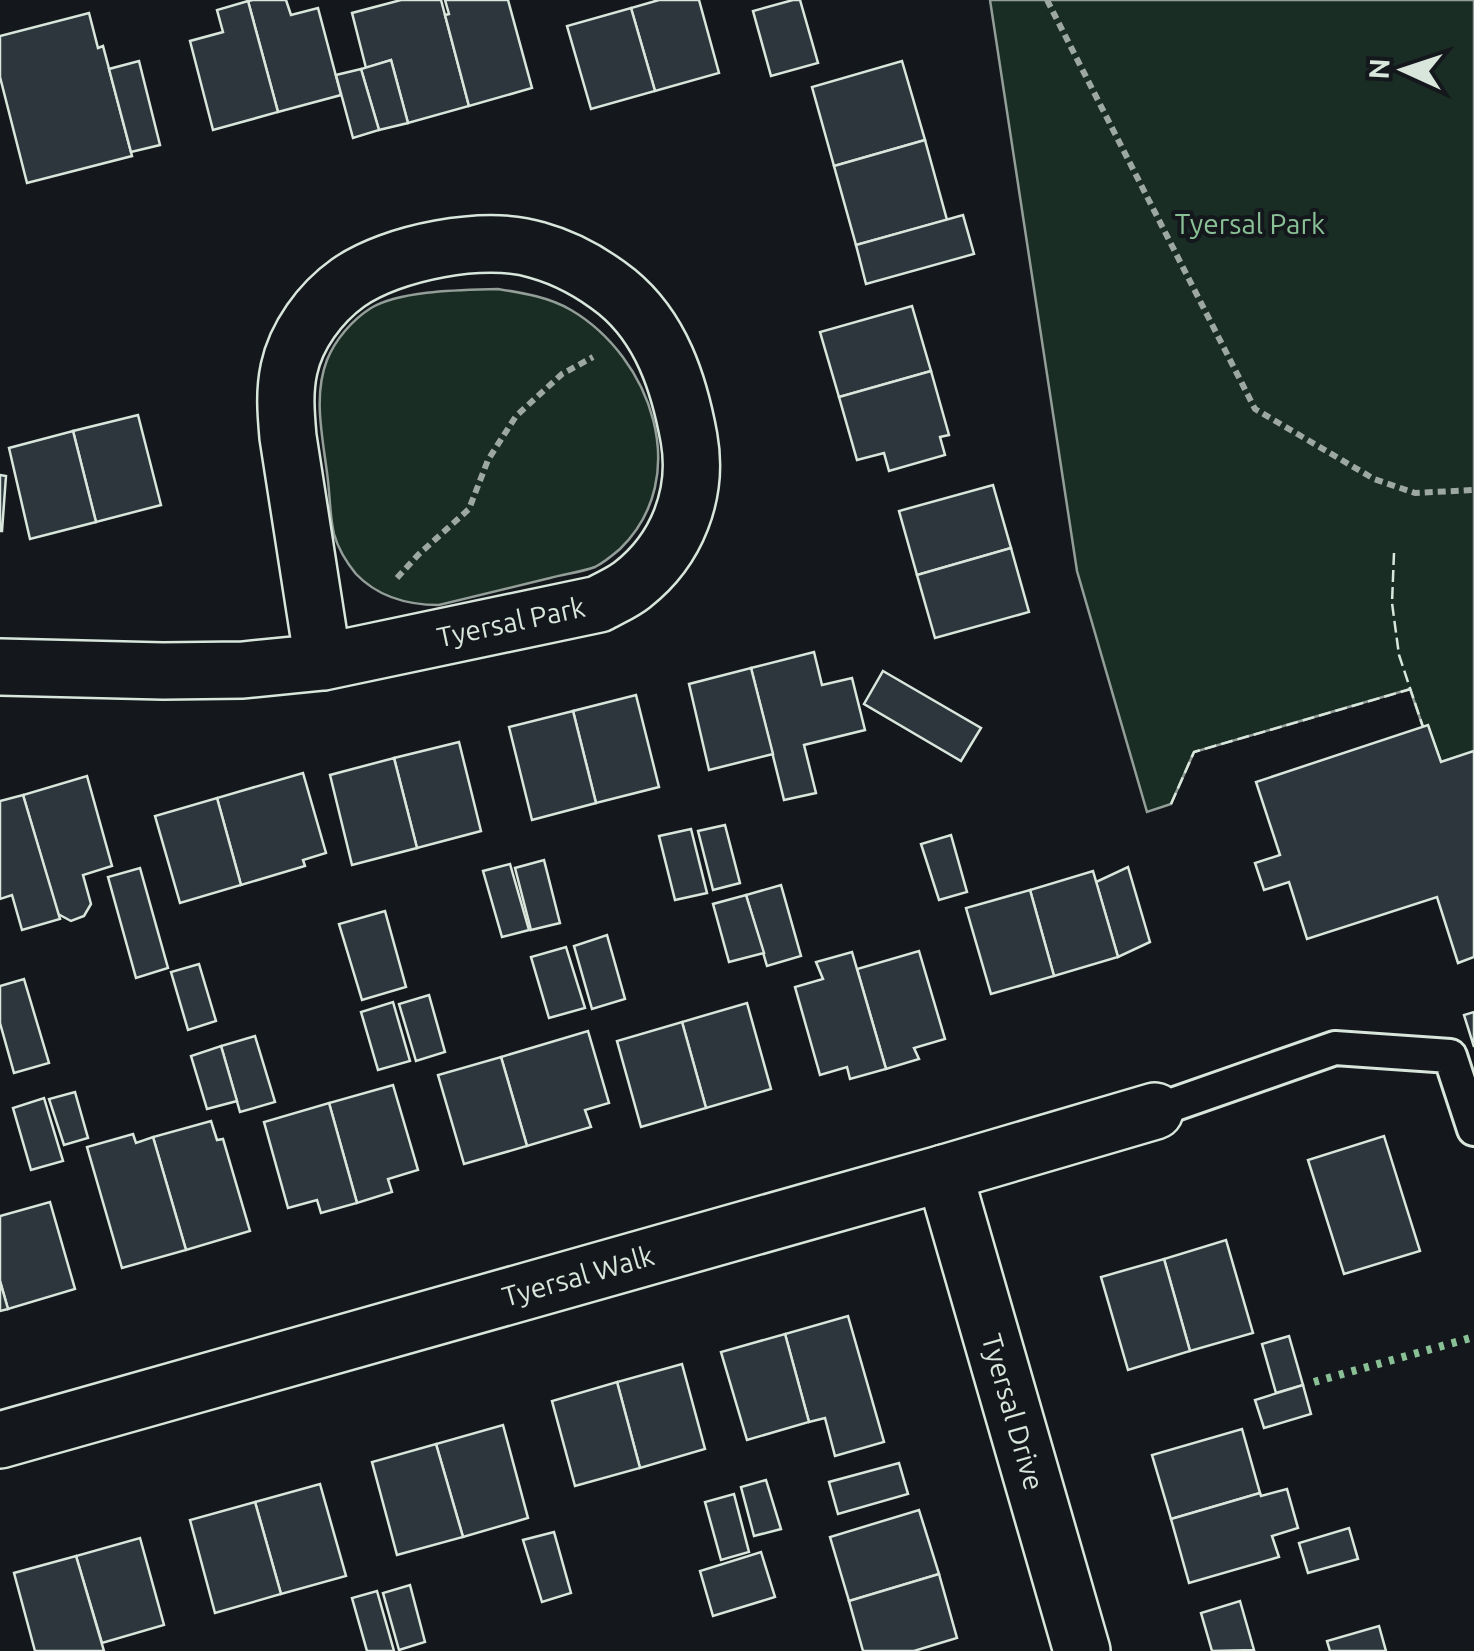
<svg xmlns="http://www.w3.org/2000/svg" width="1474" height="1651" viewBox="0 0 1474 1651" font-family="Ubuntu,sans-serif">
<rect width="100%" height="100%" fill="#14181c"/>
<g fill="#1a2d24" stroke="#939e99" stroke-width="2.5">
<polygon points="990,0 1474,0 1474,751 1441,762 1428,726 1423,727 1410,689 1194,752 1171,804 1147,812 1077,571"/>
<path d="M 498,289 C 523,293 549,297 571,310 C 651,357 694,477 620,549 C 613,555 603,563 595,567 C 582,572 564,574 550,578 C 513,587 476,596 439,605 C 408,605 379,598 356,574 C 347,563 338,548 334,534 C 330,517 330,498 328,481 C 324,443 312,398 327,360 C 335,340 352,320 371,308 C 401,290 463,290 498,289 Z"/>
</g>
<g fill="#2c363c" stroke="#d8e6dc" stroke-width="2.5">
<polygon points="253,0 286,0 291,15 318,8 341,95 278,112 248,1"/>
<polygon points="401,0 441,0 469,106 408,123 391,60 366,68 352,13"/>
<polygon points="445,0 508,0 532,88 469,106 445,15 449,14"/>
<polygon points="659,0 699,0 719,73 655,91 631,8"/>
<polygon points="793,0 800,0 818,63 771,76 753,11"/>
<polygon points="248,1 278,112 213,130 190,41 223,32 217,10"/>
<polygon points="631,8 655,91 591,109 567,26"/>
<polygon points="89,13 98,48 103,46 132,156 27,183 0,77 0,36"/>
<polygon points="391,60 408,123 379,130 361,69"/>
<polygon points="139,61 160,145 131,152 109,69"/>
<polygon points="902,61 925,140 834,166 812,87"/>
<polygon points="361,69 379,130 353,138 336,75"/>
<polygon points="925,140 947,220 856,245 834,166"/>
<polygon points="963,215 974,254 866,284 856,245"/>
<polygon points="912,306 931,371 839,397 820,332"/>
<polygon points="931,371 949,435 940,437 945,455 889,471 884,453 857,460 839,397"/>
<polygon points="138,415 161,505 96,522 73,431"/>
<polygon points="73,431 96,522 30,539 9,448"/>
<polygon points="0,475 6,476 2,531 0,531"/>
<polygon points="993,485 1011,548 917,575 899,511"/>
<polygon points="1011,548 1029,612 935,638 917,575"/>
<polygon points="814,652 822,685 852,678 865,730 804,745 816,793 784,800 751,668"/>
<polygon points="751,668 773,754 709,770 689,684"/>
<polygon points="883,671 981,728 961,761 864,704"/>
<polygon points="636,695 659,787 596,803 573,711"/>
<polygon points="573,711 596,803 532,820 509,727"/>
<polygon points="1428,725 1441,762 1474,751 1474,957 1458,963 1437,897 1307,939 1289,882 1264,890 1255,863 1280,855 1256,782"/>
<polygon points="459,742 481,831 417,848 394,758"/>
<polygon points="394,758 417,848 352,865 330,775"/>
<polygon points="303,773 326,853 303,860 305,866 241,885 217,798"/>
<polygon points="87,776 112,866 83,875 91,904 84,916 71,921 58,914 23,795"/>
<polygon points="23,795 60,919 22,930 12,895 0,899 0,801"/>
<polygon points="217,798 241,885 180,903 155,816"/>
<polygon points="725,825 740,883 713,890 698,831"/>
<polygon points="691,829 707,893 675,900 659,836"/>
<polygon points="951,835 967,892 939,900 921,844"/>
<polygon points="544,860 560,923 531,930 515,868"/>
<polygon points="510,864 529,930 502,937 483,871"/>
<polygon points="1128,867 1150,942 1118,957 1096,882"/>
<polygon points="140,868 168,968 136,978 108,877"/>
<polygon points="1093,871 1118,957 1054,976 1030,890"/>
<polygon points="781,885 801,956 767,966 746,895"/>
<polygon points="1030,890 1054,976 991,994 966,908"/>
<polygon points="746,895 764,953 729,962 713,904"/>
<polygon points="385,911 406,987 362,1000 339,924"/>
<polygon points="607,935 625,999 592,1009 574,946"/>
<polygon points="566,947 585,1008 549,1018 531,957"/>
<polygon points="919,951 945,1039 914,1048 919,1059 886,1069 857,969"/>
<polygon points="852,952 886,1069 850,1079 847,1067 820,1075 795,987 823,979 816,962"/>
<polygon points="199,964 216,1021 188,1030 171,972"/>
<polygon points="24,979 49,1063 14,1073 0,1023 0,986"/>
<polygon points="429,995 445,1052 416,1061 399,1004"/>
<polygon points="393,1002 410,1061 378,1070 361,1012"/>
<polygon points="747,1003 771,1089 706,1108 682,1022"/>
<polygon points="1474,1012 1474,1047 1464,1015"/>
<polygon points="682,1022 706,1108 641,1127 617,1041"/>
<polygon points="588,1031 609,1103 585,1110 591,1127 527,1146 501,1057"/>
<polygon points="255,1036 275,1102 240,1112 221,1046"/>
<polygon points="221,1046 237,1101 207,1109 191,1056"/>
<polygon points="501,1057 527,1146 464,1164 438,1075"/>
<polygon points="393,1085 418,1170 388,1179 392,1192 357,1203 329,1103"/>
<polygon points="75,1092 88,1138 64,1145 49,1099"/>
<polygon points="44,1098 63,1161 31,1170 13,1108"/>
<polygon points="329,1103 357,1203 321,1213 317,1200 288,1208 264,1122"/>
<polygon points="211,1121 217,1140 223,1139 250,1231 186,1250 153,1137"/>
<polygon points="133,1134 136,1143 153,1137 186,1250 122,1268 87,1147"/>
<polygon points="1384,1136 1420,1251 1344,1274 1308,1160"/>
<polygon points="50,1202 75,1289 8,1309 0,1281 0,1216"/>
<polygon points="1226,1240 1253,1333 1190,1351 1164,1259"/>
<polygon points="1164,1259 1190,1351 1128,1370 1101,1277"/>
<polygon points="0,1281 8,1309 0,1311"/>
<polygon points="848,1316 884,1442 835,1456 825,1418 809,1422 785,1334"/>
<polygon points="785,1334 809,1422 747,1440 721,1352"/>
<polygon points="1289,1336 1303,1385 1276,1393 1262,1344"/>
<polygon points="682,1364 705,1449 640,1468 617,1382"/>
<polygon points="617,1382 640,1468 575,1486 552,1401"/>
<polygon points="1303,1385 1311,1414 1264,1428 1255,1400"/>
<polygon points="503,1425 528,1518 463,1537 436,1444"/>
<polygon points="1242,1429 1260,1493 1171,1519 1152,1455"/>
<polygon points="436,1444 463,1537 397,1555 372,1462"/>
<polygon points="899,1463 908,1494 838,1514 829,1482"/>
<polygon points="766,1480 781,1529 754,1536 741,1487"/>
<polygon points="320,1484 346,1576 281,1594 255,1502"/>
<polygon points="1287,1489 1298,1528 1272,1536 1279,1557 1189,1583 1171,1519 1260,1493 1261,1496"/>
<polygon points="734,1494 749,1552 721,1560 705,1502"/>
<polygon points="255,1502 281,1594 215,1613 190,1520"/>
<polygon points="919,1510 939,1574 849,1601 830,1537"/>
<polygon points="1349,1528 1358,1559 1308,1573 1299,1543"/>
<polygon points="554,1532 571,1593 542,1602 523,1540"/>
<polygon points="140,1538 164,1625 102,1643 76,1556"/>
<polygon points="761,1552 775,1597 713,1616 700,1571"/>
<polygon points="76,1556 104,1651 35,1651 14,1573"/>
<polygon points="939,1574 957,1638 914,1651 863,1651 849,1601"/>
<polygon points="410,1585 425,1642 399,1650 383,1593"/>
<polygon points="377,1591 394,1651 367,1651 352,1598"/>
<polygon points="1240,1601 1254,1650 1212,1651 1201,1613"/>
<polygon points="1379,1626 1386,1651 1330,1651 1327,1641"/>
</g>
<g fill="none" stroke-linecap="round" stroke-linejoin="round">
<defs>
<polyline id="service" points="1155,1111 1335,1048 1450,1056 1474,1129"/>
<g id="minor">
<path d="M 0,667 L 163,671 L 243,670 L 323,662 L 599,604 C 609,598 622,593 632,585 C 677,550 699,494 689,438 C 679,383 661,328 617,292 C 593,273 566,258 537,250 C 485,234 392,252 348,283 C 320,303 296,336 289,369 C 284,392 286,414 288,437 L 323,662"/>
<polyline points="944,1173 1082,1651"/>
<polyline points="0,1440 944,1173 1155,1111"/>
</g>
</defs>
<use href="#service" stroke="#d8e6dc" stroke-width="38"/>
<use href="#minor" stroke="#d8e6dc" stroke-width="60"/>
<g stroke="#9da8a2" stroke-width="6" stroke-dasharray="8 5" stroke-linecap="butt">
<polyline points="1047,0 1255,409 1374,479 1415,493 1474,490"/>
<polyline points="397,578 418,555 469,509 488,460 516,416 562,374 593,357"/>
</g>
<use href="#service" stroke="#14181c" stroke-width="32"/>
<use href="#minor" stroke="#14181c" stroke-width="55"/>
<polyline stroke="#8ac095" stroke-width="8" stroke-dasharray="5 8" stroke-linecap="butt" points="1314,1382 1474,1337"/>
<g stroke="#d8e6dc" stroke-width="2.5" stroke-dasharray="12 5" stroke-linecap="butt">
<polyline points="1394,553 1392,603 1399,655 1423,727"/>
<polyline points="1171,804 1194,752 1411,689"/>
</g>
</g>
<g text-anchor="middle" stroke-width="8" stroke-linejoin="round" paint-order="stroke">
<g font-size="28" fill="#8ac095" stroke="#14181c">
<text x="1250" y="234">Tyersal Park</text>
</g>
<g font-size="28" fill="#d8e6dc" stroke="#14181c">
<text transform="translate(511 622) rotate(-12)" y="10">Tyersal Park</text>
<text transform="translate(578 1276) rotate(-16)" y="10">Tyersal Walk</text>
<text transform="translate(1013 1412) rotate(74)" y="10">Tyersal Drive</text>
</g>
</g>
<g transform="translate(1404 70) rotate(273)" stroke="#14181c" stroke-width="8" paint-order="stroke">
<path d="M0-8L18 38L0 25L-18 38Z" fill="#d8e6dc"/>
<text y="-15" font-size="28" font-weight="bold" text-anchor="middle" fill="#d8e6dc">N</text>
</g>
</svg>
